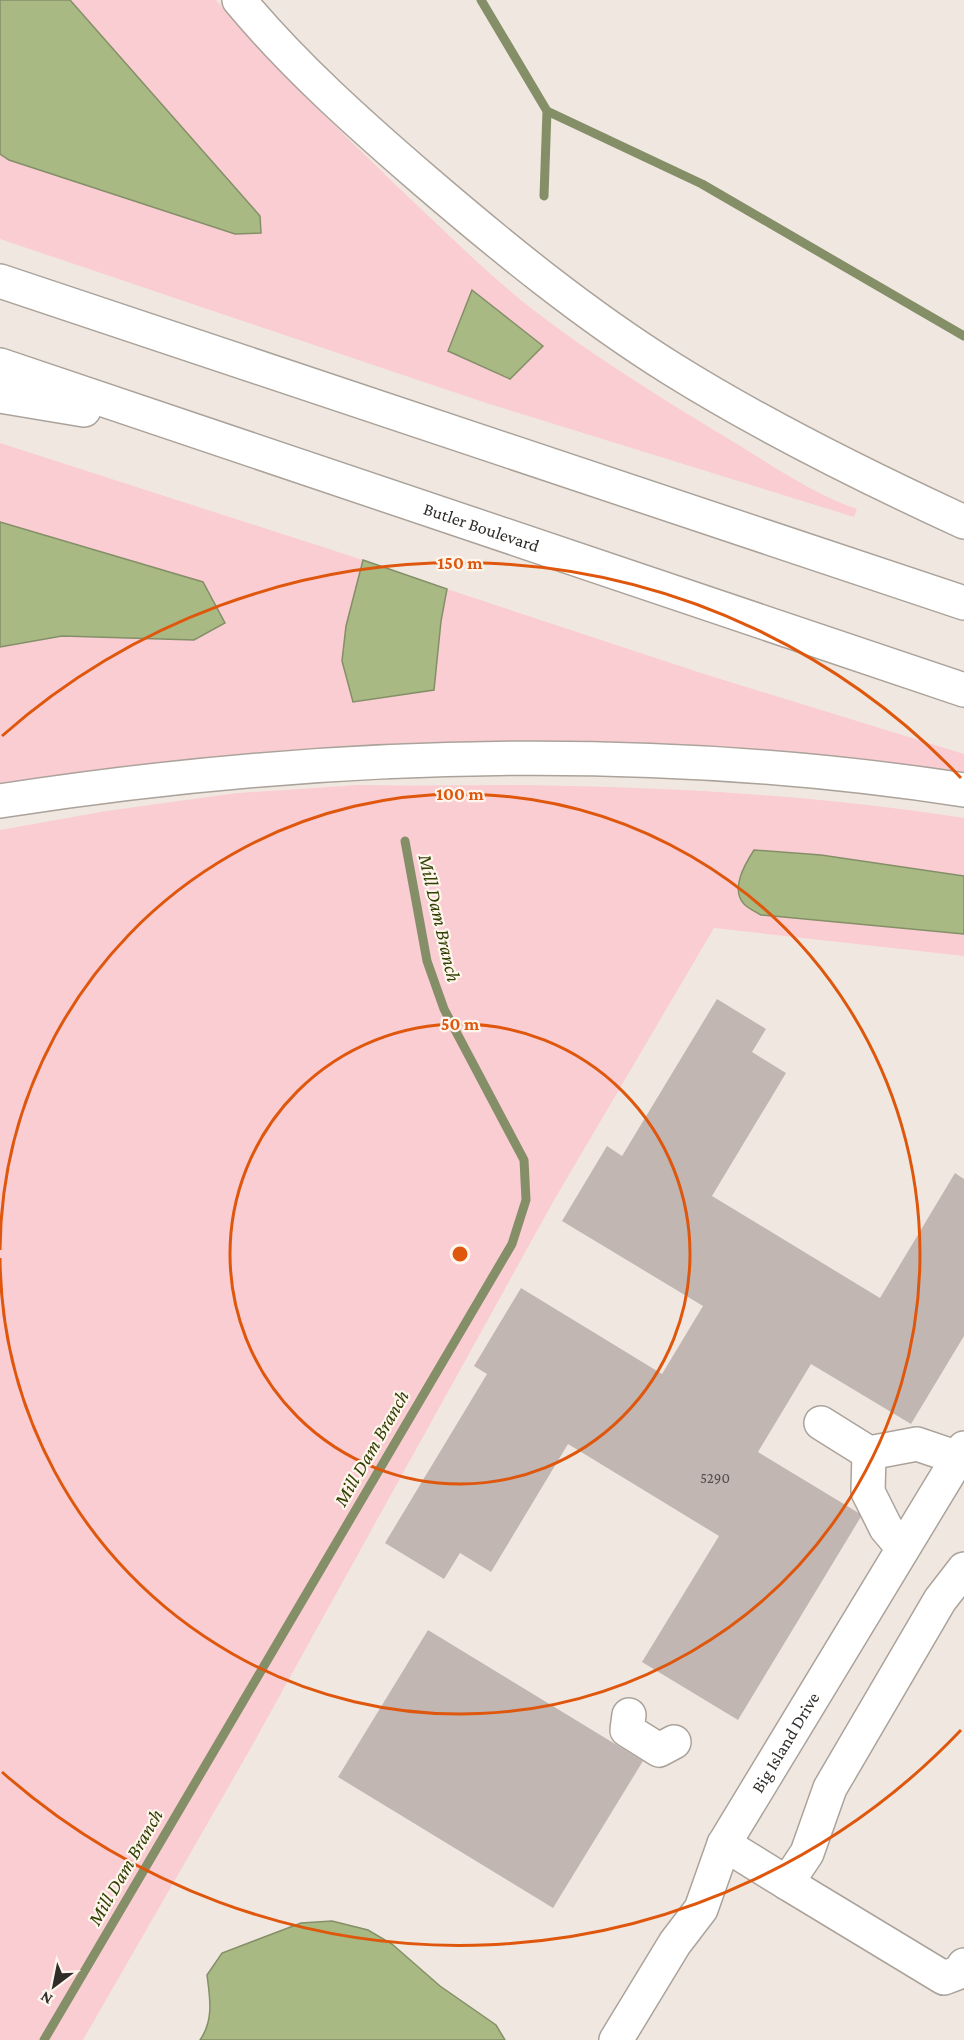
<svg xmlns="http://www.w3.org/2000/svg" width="964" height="2040" viewBox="0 0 964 2040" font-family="'Crimson Pro',serif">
<rect width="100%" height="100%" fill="#f0e8e0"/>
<g fill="#facdd3">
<path d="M 70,0 L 216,0 C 273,67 336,127 399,188 C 445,231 490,277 540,315 C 598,359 660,397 722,435 C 765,460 809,493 857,509 L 854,517 L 483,402 L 0,239 L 0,154 L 9,160 L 235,234 L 261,233 L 260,216 Z"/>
<polygon points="0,443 363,560 346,626 441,621 447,589 701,673 964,754 964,782 363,747 287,751 174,762 0,783 0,647 62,636 194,640 203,582 0,522"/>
<path d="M 358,785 C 412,786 467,785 521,785 C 669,787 818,795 964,818 L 964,876 L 821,855 L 765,850 L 746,862 L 738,883 L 739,894 L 964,934 L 964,956 L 714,928 L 553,1202 L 248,1753 L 83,2040 L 0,2040 L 0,830 L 106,811 L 237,793 Z"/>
</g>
<g fill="#a8b983" stroke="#848f68" stroke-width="1.5">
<polygon points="0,0 70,0 260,216 261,233 235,234 9,160 0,154"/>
<polygon points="472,290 543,346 510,379 448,351"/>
<polygon points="0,522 203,582 225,623 194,640 62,636 0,647"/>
<polygon points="363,560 447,589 441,621 434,690 353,702 342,661 346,626"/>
<path d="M 754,850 L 821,855 L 964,876 L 964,934 L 761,915 C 756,912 749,909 744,904 C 730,889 745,864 754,850 Z"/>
<path d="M 332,1921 L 368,1930 L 392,1944 L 440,1986 L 496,2025 L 505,2040 L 200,2040 C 214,2020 210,1998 207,1975 L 222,1953 L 301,1923 Z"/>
</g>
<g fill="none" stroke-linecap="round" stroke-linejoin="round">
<g stroke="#848f68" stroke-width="9">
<polyline points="481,0 547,111 544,196"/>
<polyline points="547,111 702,184 964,336"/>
<polyline points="44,2040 512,1244 526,1200 524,1160 444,1009 427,961 405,841"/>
</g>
</g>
<g fill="#c2b6b3">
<polygon points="717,999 766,1029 752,1052 786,1073 712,1196 880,1298 955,1173 964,1179 964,1336 911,1424 811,1364 758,1452 862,1515 738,1720 642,1662 719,1536 568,1444 491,1572 460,1553 444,1579 385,1543 487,1374 474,1366 521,1288 662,1374 703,1306 562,1221 607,1146 622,1156"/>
<polygon points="428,1630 643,1761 553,1908 338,1777"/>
</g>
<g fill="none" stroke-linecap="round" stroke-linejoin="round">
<defs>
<g id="minor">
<polyline points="821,1423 869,1453 917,1444 964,1460"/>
<polyline points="869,1453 868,1492 886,1528 902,1547"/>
<polyline points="964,1569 940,1600 830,1788 807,1853 787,1883 944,1978 960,1972 964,1965"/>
<polyline points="629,1715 627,1730 659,1750 674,1742"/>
<polyline points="724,1844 787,1883"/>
<path id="s1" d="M 616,2040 L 675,1943 L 701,1909 L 724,1844 L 964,1448"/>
</g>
<g id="highway">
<path d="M 239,0 C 294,66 359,124 424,180 C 502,247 584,314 672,369 C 765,427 864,476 964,522"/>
<polyline points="0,281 964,603"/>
<path id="s2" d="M 0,365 L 964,690"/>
<polyline points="0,396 84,410"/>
<path d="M 0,801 C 318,752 645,741 964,790"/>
</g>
</defs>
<use href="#minor" stroke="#aba39b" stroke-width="36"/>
<use href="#highway" stroke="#aba39b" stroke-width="36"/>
<use href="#minor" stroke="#fff" stroke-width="33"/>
<use href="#highway" stroke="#fff" stroke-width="33"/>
</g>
<g fill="none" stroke="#df570d" stroke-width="3">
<circle cx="460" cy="1254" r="230"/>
<path d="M0 1250A460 460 0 1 1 0 1258"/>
<path d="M961 1730A691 691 0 0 1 2 1772M2 736A691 691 0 0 1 961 778"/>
</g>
<g text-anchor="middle" stroke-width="4.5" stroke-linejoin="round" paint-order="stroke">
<g font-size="15" fill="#544e4c">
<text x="715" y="1483">5290</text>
</g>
<g font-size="18" fill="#2f2c29" stroke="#fef5ed">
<text dy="6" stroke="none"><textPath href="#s2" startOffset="508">Butler Boulevard</textPath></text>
<text dy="6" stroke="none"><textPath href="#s1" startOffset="344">Big Island Drive</textPath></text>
</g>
<g font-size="20" font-style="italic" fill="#303e00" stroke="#fef5ed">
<text transform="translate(440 918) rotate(77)" y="7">Mill Dam Branch</text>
<text transform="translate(371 1448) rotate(-60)" y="7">Mill Dam Branch</text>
<text transform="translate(125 1867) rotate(-60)" y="7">Mill Dam Branch</text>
</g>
</g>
<circle cx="460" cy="1254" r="9" fill="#df570d" stroke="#fef5ed" stroke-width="3"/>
<g font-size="18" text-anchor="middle" font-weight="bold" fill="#df570d" stroke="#fef5ed" stroke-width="4.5" stroke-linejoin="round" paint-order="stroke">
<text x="460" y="569">150 m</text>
<text x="460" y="800">100 m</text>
<text x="460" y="1030">50 m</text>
</g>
<g transform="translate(54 1986) rotate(212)" stroke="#fef5ed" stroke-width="4.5" paint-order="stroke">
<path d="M0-4.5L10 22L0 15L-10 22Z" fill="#2f2c29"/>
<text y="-9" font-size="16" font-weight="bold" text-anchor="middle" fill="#2f2c29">N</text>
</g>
</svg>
